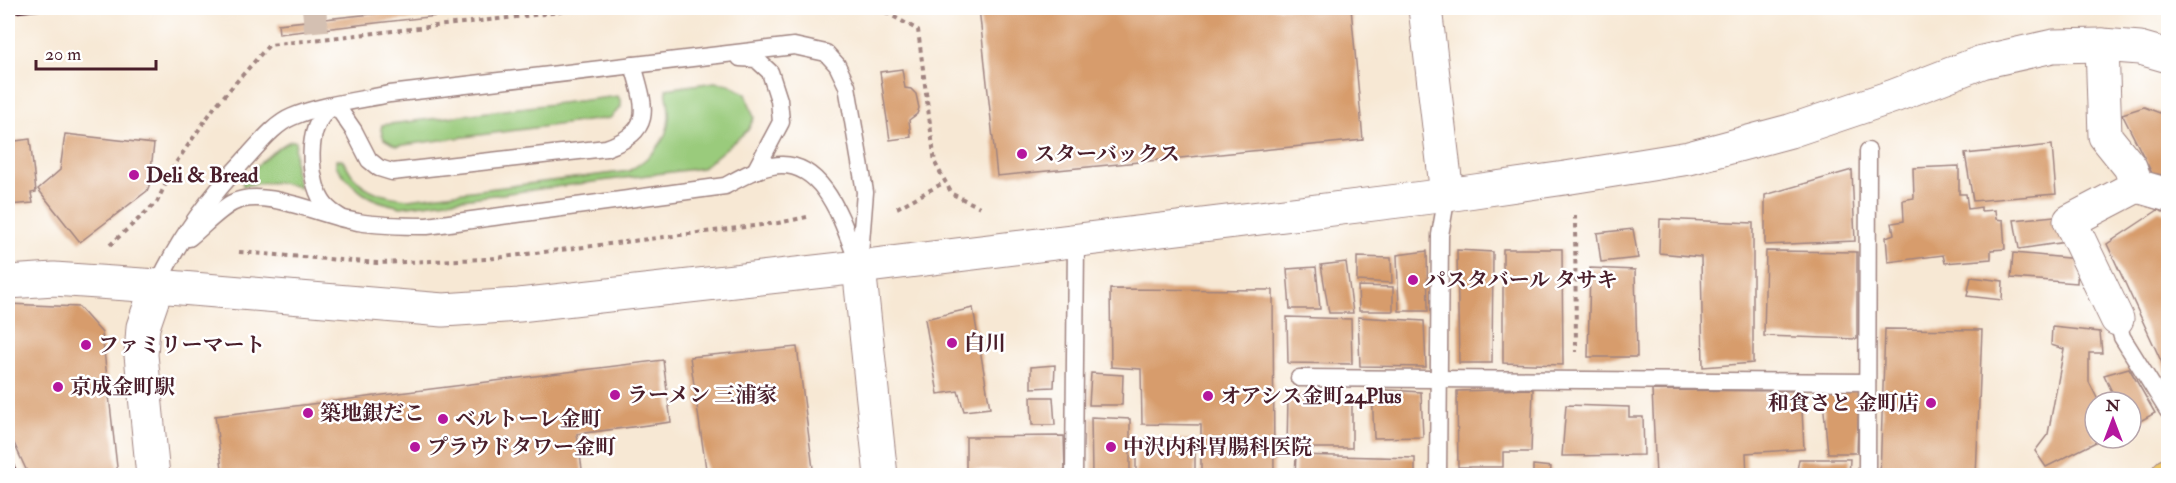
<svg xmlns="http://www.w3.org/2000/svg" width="2176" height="483" viewBox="0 0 2176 483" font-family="'IM FELL Double Pica','Noto Serif JP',serif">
<rect width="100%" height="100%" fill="#fff"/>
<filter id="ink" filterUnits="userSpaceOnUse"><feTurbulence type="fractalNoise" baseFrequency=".0167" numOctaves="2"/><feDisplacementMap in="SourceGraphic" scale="12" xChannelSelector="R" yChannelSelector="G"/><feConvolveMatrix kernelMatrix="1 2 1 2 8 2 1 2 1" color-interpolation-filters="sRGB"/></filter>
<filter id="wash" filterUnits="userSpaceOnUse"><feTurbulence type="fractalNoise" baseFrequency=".008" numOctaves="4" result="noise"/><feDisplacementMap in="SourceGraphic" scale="24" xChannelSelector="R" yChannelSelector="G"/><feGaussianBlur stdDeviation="1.35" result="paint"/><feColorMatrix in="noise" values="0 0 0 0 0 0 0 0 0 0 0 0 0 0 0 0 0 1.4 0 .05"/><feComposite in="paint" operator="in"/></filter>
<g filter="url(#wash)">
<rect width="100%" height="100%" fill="#f7e8d4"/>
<g fill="#9acb7b" stroke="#727553" stroke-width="1.5">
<path d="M 715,82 L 729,84 L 746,94 L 754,118 L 748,130 L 702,168 L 401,207 C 367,200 358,193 336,166 L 336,160 L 342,160 C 347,165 349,171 353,176 C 367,193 388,197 408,199 L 629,171 C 648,159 668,143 669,118 C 670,109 667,98 666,89 Z"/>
<polygon points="618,96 621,102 621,107 610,118 396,146 384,139 381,130 382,125"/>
<path d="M 290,141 L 296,141 C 294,160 293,169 300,188 C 279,180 264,182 243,186 L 242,180 C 258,165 271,151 290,141 Z"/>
</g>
<g id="blocks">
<g fill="#d79c6c">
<polygon points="428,8 499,9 279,34 278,24"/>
<polygon points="979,8 1351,8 1363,140 997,176"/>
<polygon points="902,69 905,88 911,89 916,94 919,108 917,114 909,120 911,137 890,140 880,72"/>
<polygon points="2144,107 2168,116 2168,176 2152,173 2122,114"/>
<polygon points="65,134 154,144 149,186 147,191 80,242 38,189 60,170"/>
<polygon points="30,139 36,192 31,193 33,203 8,205 8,142"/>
<polygon points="2052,145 2056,194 1973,201 1965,154"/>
<polygon points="1959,166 1959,194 1966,194 1968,209 1981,207 1981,211 1995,210 1996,219 2003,220 2005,249 1991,250 1991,259 1945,263 1943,255 1888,262 1886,237 1894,234 1892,223 1904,221 1903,200 1914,198 1913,168"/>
<polygon points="1852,170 1855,241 1765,245 1765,195"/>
<polygon points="2158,210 2168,214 2168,376 2107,244"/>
<polygon points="2064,215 2066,242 2019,249 2014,220"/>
<polygon points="1660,219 1753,223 1753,363 1703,367 1701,257 1659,253"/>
<polygon points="1633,229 1638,258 1601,262 1597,233"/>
<polygon points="1503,249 1562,249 1563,365 1503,363"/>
<polygon points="1457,250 1493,252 1492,363 1459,363"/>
<polygon points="1427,251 1428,311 1399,311 1397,255"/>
<polygon points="1766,251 1857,252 1857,339 1764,336"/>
<polygon points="2013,253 2078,259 2077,283 2011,278"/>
<polygon points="1357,257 1391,258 1392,283 1357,281"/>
<polygon points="1346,262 1353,313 1329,313 1321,265"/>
<polygon points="1316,267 1320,309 1290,309 1287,269"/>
<polygon points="1590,268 1635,270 1637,357 1588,357"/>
<polygon points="1971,277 2003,281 2002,300 1967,296"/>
<polygon points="1358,286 1393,287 1393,311 1359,311"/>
<polygon points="1110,289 1273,290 1274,476 1201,476 1201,425 1142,424 1141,369 1111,367"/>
<polygon points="8,304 79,307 102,333 118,476 29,476 8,430"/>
<polygon points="973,308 990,408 964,411 958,391 938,394 925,319"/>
<polygon points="1287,317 1351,319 1352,364 1288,363"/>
<polygon points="1358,317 1424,321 1426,367 1360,366"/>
<polygon points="2052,327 2100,332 2102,353 2089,353 2089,382 2099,402 2095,402 2095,438 2104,438 2046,467 2035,451 2048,434 2064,349 2051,345"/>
<polygon points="1885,329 1982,330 1976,476 1880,476"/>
<polygon points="797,347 814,476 707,476 690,357"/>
<polygon points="663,360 671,422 577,434 583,476 223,476 215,416"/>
<polygon points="1055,365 1054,387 1031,388 1031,367"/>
<polygon points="2129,368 2155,413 2131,426 2131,402 2117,402 2104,375"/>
<polygon points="1091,373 1123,375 1122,405 1089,405"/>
<polygon points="1372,389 1421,392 1423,437 1374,438"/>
<polygon points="1533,389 1531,452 1503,452 1503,467 1458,467 1457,391"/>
<polygon points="1652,390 1801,391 1804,449 1746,453 1747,476 1656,476"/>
<polygon points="1822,390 1859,390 1857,453 1828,453"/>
<polygon points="1288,395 1352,397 1352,448 1287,448"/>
<polygon points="1031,397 1053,397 1055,425 1032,425"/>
<polygon points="1566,405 1629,407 1629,417 1643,417 1644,455 1562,456"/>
<polygon points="1091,417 1130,419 1130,476 1092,476"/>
<polygon points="1064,436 1065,471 966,469 966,437"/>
<polygon points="1136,439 1195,440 1195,476 1136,476"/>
<polygon points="1296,455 1415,458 1415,476 1295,476"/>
<polygon points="1799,459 1850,459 1849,476 1796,476"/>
<polygon points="1533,465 1551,467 1550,476 1533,476"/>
</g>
</g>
</g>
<g filter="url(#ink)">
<use href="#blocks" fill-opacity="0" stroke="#a08480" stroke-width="1.5"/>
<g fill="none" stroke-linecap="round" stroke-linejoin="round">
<polyline stroke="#d4c0b2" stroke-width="24" stroke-dasharray="24 12" stroke-linecap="butt" points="314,8 317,39"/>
<defs>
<g id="service">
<polyline points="740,58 756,59 770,72 779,100 781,122 755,171"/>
<path d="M 336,105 L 354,131 L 369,160 L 379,168 L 392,172 L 606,148 C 655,131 645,107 633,65"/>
<path d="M 334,107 C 330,109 325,112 323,115 C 306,136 309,185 325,205 C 329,210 335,214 340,217"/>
<path d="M 189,238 C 203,227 217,211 232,203 C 264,186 323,217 358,222 C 381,226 404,226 427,226 L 725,186 C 740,178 755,169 772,166 C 824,156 843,224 857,260"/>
<path d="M 157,286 C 181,234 209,198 248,156 C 261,142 275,124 292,117 C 320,105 361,100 390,94 L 794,46 L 826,53 L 837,65 L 847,86 L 865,192 L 859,267"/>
<polyline points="2117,319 2122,337 2168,411"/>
<polyline points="1299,378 1867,382"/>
<polyline points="1074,476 1076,241"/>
<polyline points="1438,476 1440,235 1447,195"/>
<polyline points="1867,476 1868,151"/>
</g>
<g id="minor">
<polyline points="2102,45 2105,136 2130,167 2137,186 2070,221 2117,319"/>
<polyline points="2137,186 2168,195"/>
<polyline points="8,282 54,279 157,286"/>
</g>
<g id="tertiary">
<polyline points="1425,8 1447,195"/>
<polyline points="859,267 881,476"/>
<polyline points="153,476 141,355 143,327 157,286 443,310 519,305 859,267 1447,195 1565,178 1689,158 1790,131 1894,96 1982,62 2053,46 2102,45 2140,48 2168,56"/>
</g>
<polyline id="trunk" points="2167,476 2168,475"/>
</defs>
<use href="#service" stroke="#a08480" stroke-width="19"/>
<use href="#minor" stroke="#a08480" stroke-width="35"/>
<use href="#tertiary" stroke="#a08480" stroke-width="35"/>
<use href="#trunk" stroke="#a08480" stroke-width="35"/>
<g stroke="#a08480" stroke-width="4" stroke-dasharray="4.5 4.5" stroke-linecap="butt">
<polyline points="878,8 918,30 935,163 952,194 980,207"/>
<polyline points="897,208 945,182"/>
<polyline points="1575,215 1576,352"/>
<polyline points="110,245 157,202 175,164 216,105 269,45 595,8"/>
<polyline points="239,252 378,263 487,259 778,223 807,217"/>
<polyline points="94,383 107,383"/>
</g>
<use href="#service" stroke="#fff" stroke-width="16"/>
<use href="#minor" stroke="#fff" stroke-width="33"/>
<use href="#tertiary" stroke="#fff" stroke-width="33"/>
<use href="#trunk" stroke="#edc569" stroke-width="33"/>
<g stroke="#4a1f2b" stroke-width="4.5">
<polyline points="8,12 47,8"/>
<polyline points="8,456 17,476"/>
</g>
</g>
</g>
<g fill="#b5179e" stroke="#fff" stroke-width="2">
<circle cx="1022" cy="154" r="6"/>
<circle cx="134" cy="175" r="6"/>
<circle cx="1413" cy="280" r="6"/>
<circle cx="952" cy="343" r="6"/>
<circle cx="86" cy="345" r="6"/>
<circle cx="58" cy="387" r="6"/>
<circle cx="615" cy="395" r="6"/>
<circle cx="1208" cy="396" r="6"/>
<circle cx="1931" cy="403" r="6"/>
<circle cx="308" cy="413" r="6"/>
<circle cx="443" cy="419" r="6"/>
<circle cx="415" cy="447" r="6"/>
<circle cx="1111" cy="447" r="6"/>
</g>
<g text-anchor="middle" stroke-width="5" stroke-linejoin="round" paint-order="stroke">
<g font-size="21" font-weight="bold" fill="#4a1f2b" stroke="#fff" text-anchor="start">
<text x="1034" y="161">スターバックス</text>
<text x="146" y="182">Deli &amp; Bread</text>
<text x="1425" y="287">パスタバール タサキ</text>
<text x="964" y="350">白川</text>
<text x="98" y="352">ファミリーマート</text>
<text x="70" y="394">京成金町駅</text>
<text x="627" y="402">ラーメン 三浦家</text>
<text x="1220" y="403">オアシス金町24Plus</text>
<text x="1919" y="410" text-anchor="end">和食さと 金町店</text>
<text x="320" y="420">築地銀だこ</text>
<text x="455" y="426">ベルトーレ金町</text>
<text x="427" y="454">プラウドタワー金町</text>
<text x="1123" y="454">中沢内科胃腸科医院</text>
</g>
</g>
<rect width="2176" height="483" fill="none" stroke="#fff" stroke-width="30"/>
<g transform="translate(2113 420)"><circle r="28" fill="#ffffff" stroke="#b7a5aa" stroke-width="1.5"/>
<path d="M0-4.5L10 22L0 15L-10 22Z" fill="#b5179e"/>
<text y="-9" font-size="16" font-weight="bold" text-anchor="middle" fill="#4a1f2b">N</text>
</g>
<path d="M36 60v9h120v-9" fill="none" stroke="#4a1f2b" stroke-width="3"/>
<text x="45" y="60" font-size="18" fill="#4a1f2b" stroke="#ffffff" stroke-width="4.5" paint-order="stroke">20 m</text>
</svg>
